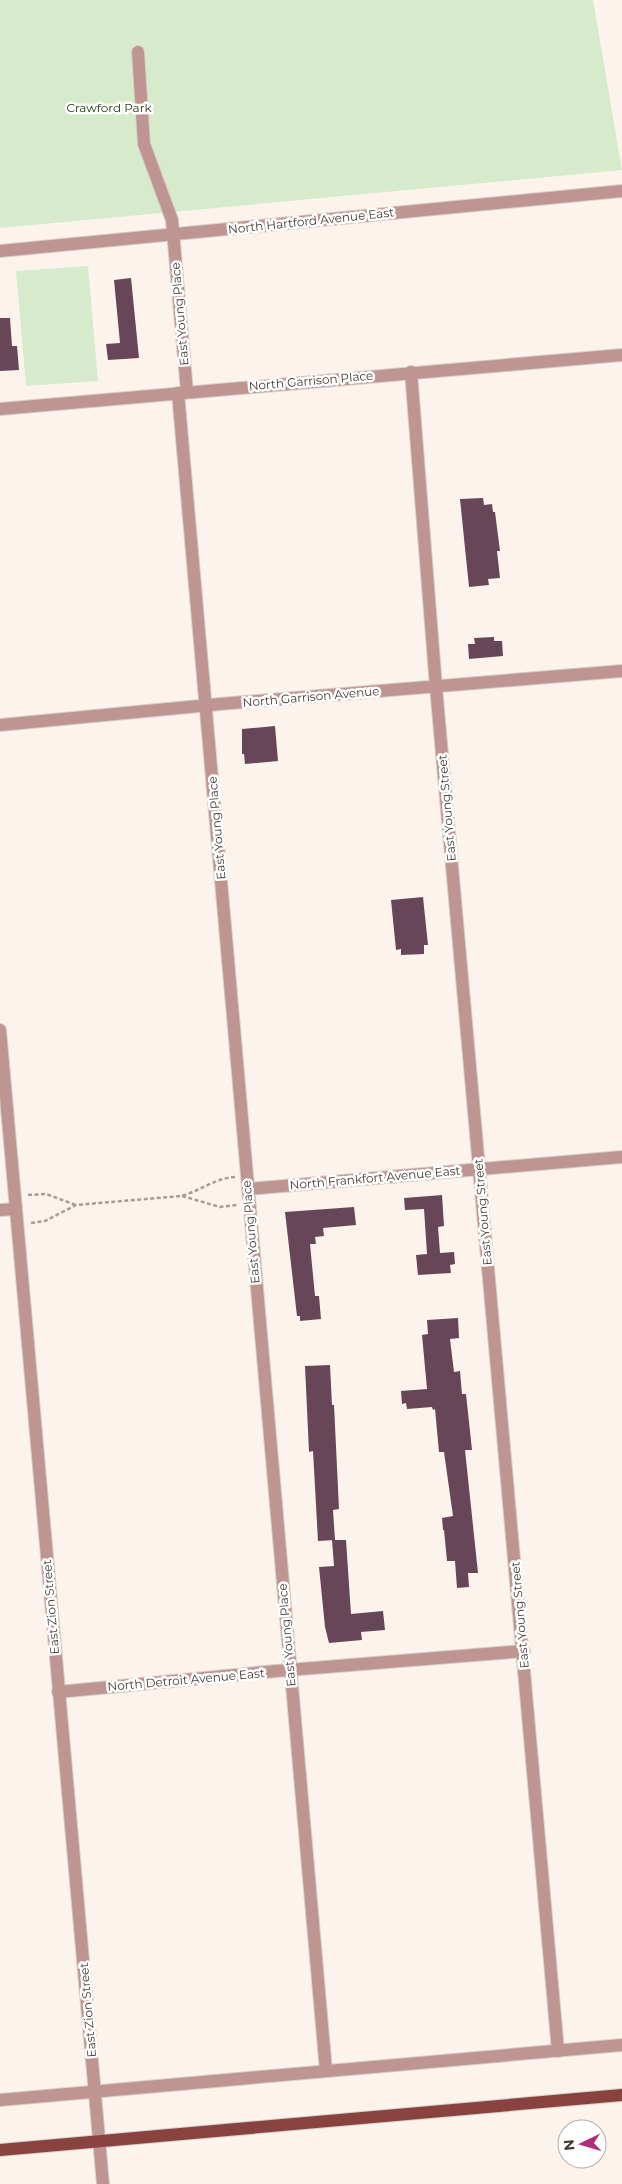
<svg xmlns="http://www.w3.org/2000/svg" width="622" height="2184" viewBox="0 0 622 2184" font-family="Montserrat,sans-serif">
<rect width="100%" height="100%" fill="#fcf4ec"/>
<g fill="#d6ebcb">
<polygon points="0,0 593,0 622,170 0,228"/>
<polygon points="88,266 98,381 26,386 16,271"/>
</g>
<g fill="#674657">
<polygon points="131,278 139,358 108,360 106,344 120,343 114,280"/>
<polygon points="0,318 10,318 12,346 17,346 19,370 0,371"/>
<polygon points="483,498 484,505 492,504 493,512 495,512 500,551 497,551 500,578 488,579 489,585 469,587 460,499"/>
<polygon points="494,637 494,641 502,641 503,656 469,659 468,644 475,644 474,638"/>
<polygon points="275,726 278,761 245,764 244,754 242,754 242,729"/>
<polygon points="423,897 428,945 424,945 424,954 401,955 401,949 396,950 391,900"/>
<polygon points="442,1195 444,1226 438,1227 440,1253 454,1252 455,1264 450,1265 451,1273 418,1275 416,1255 427,1254 424,1209 405,1210 404,1198"/>
<polygon points="354,1207 356,1225 323,1228 324,1236 315,1237 316,1244 310,1244 315,1296 319,1296 321,1319 300,1321 300,1316 297,1316 285,1212"/>
<polygon points="458,1318 459,1338 450,1339 454,1372 460,1371 462,1394 466,1394 472,1450 465,1450 478,1573 468,1573 469,1587 457,1588 455,1561 447,1561 444,1530 443,1530 442,1518 453,1516 444,1452 439,1452 435,1409 433,1410 432,1407 407,1409 406,1403 402,1404 401,1391 427,1389 422,1335 428,1334 427,1320"/>
<polygon points="330,1365 332,1405 334,1405 339,1509 333,1510 335,1540 318,1541 313,1451 309,1452 305,1366"/>
<polygon points="332,1540 346,1540 351,1614 383,1611 385,1630 361,1632 362,1640 329,1643 325,1627 319,1567 334,1566"/>
</g>
<g fill="none" stroke-linecap="round" stroke-linejoin="round">
<defs>
<g id="minor">
<polyline points="138,52 144,144 172,220 187,392"/>
<polyline points="0,251 622,191"/>
<polyline points="411,372 436,687 558,2051"/>
<polyline points="178,393 326,2071"/>
<polyline points="0,409 622,355"/>
<polyline points="0,725 220,704 622,671"/>
<polyline points="0,1030 103,2184"/>
<polyline points="248,1189 622,1157"/>
<polyline points="0,1210 16,1209"/>
<polyline points="58,1692 276,1671 524,1651"/>
<polyline points="0,2100 622,2045"/>
</g>
<polyline id="major" points="0,2150 622,2095"/>
</defs>
<use href="#minor" stroke="#d7cfc7" stroke-width="14"/>
<use href="#major" stroke="#d7cfc7" stroke-width="14"/>
<g stroke="#a69e96" stroke-width="2.5" stroke-dasharray="4 2.5" stroke-linecap="butt">
<polyline points="28,1195 46,1194 76,1205"/>
<polyline points="182,1196 220,1207 237,1205"/>
<path d="M 31,1223 L 45,1221 L 76,1205 L 181,1196 C 200,1191 215,1178 235,1177"/>
</g>
<use href="#minor" stroke="#be9591" stroke-width="12"/>
<use href="#major" stroke="#88433f" stroke-width="12"/>
</g>
<g text-anchor="middle" stroke-width="5" stroke-linejoin="round" paint-order="stroke">
<g font-size="12" fill="#203e0e" stroke="#fff">
<text x="109" y="112">Crawford Park</text>
</g>
<g font-size="12" fill="#423a33" stroke="#fff">
<text transform="translate(311 221) rotate(-6)" y="4">North Hartford Avenue East</text>
<text transform="translate(180 314) rotate(-95)" y="4">East Young Place</text>
<text transform="translate(311 381) rotate(-5)" y="4">North Garrison Place</text>
<text transform="translate(311 697) rotate(-5)" y="4">North Garrison Avenue</text>
<text transform="translate(447 808) rotate(-95)" y="4">East Young Street</text>
<text transform="translate(217 828) rotate(-95)" y="4">East Young Place</text>
<text transform="translate(375 1178) rotate(-5)" y="4">North Frankfort Avenue East</text>
<text transform="translate(483 1212) rotate(-95)" y="4">East Young Street</text>
<text transform="translate(251 1232) rotate(-95)" y="4">East Young Place</text>
<text transform="translate(51 1607) rotate(-95)" y="4">East Zion Street</text>
<text transform="translate(520 1615) rotate(-95)" y="4">East Young Street</text>
<text transform="translate(287 1635) rotate(-95)" y="4">East Young Place</text>
<text transform="translate(186 1680) rotate(-5)" y="4">North Detroit Avenue East</text>
<text transform="translate(88 2010) rotate(-95)" y="4">East Zion Street</text>
</g>
</g>
<g transform="translate(582 2144) rotate(265)"><circle r="24" fill="#ffffff" stroke="#b3b0ad"/>
<path d="M0-4L9 19L0 12L-9 19Z" fill="#b02e78"/>
<text y="-8" font-size="14" font-weight="bold" text-anchor="middle" fill="#423a33">N</text>
</g>
</svg>
